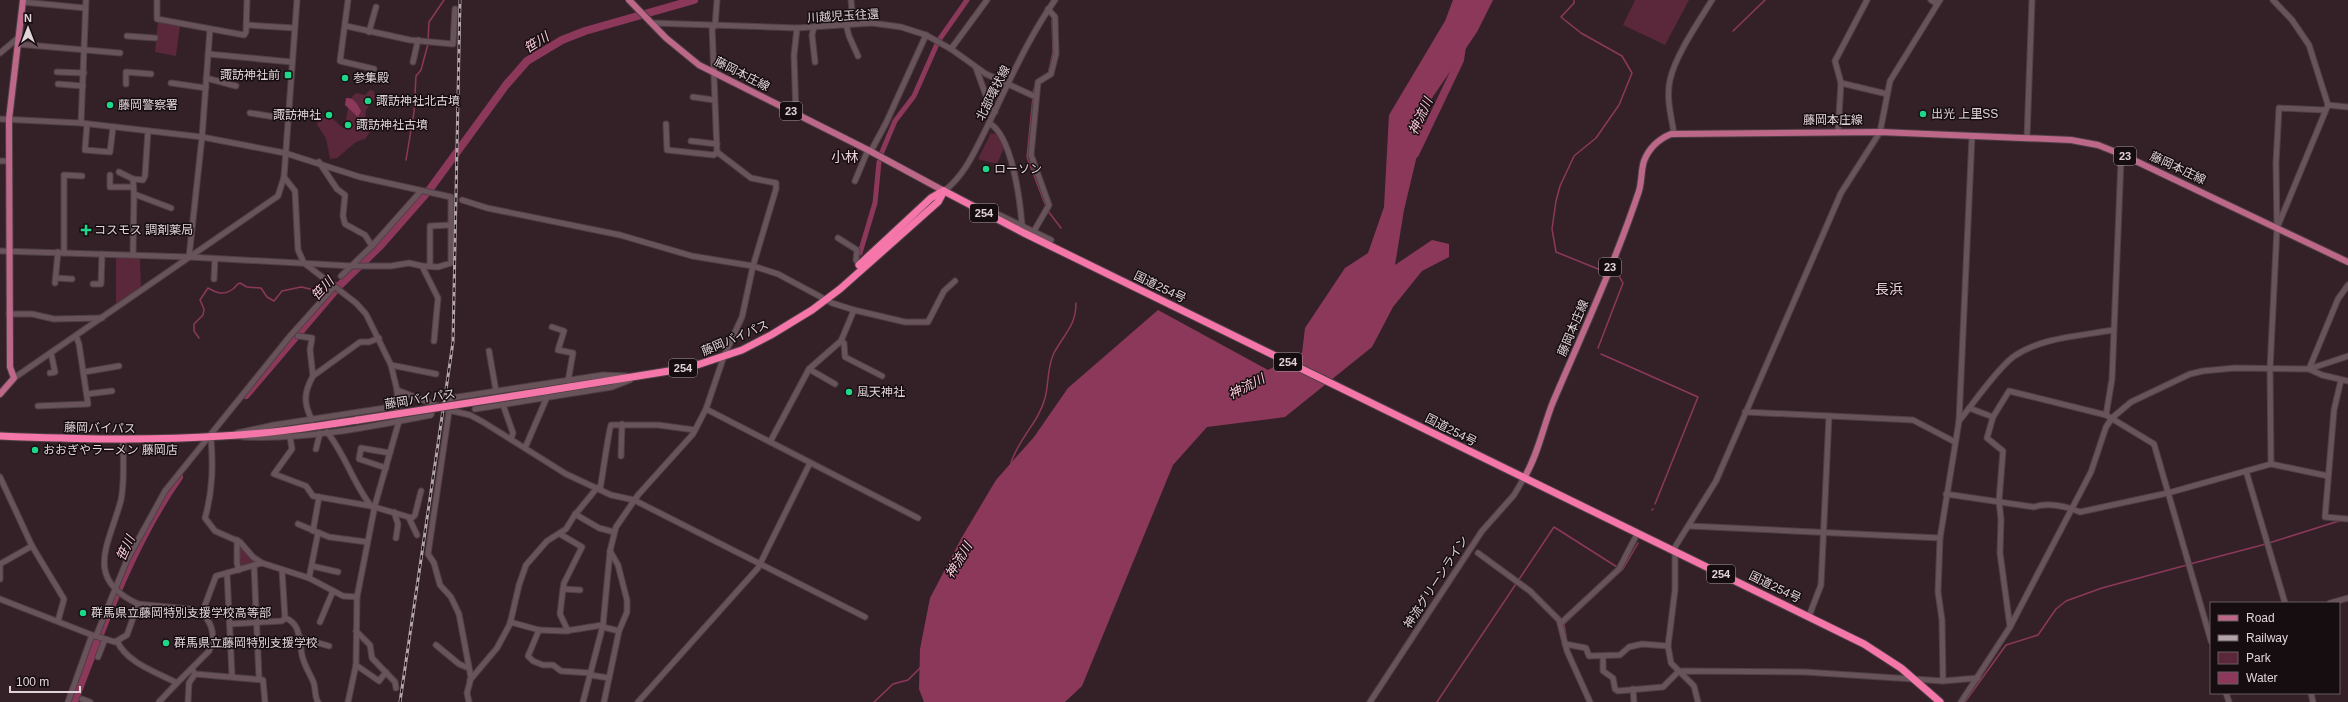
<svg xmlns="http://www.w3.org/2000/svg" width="2348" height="702" viewBox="0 0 2348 702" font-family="Arial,'Noto Sans JP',sans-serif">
<rect width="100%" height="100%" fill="#342127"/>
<g fill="#5a273b">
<polygon points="1635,0 1689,0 1665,45 1623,25"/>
<polygon points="158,21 180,25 176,56 155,52"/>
<polygon points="370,90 374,91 375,98 366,110 365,117 372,126 370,132 365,139 356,142 337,158 330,159 326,138 317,125 318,118 333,119 344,129 350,99 356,93 365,95"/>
<polygon points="991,133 999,135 1005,145 997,164 978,159"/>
<polygon points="116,258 140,258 141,288 116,304"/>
<polygon points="238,543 256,561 241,567"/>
</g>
<g fill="#8c385b">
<polygon points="1453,0 1493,0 1477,32 1430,101 1404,210 1395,265 1432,240 1449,244 1449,257 1422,271 1393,307 1372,347 1285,417 1207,427 1173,465 1082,686 1065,702 924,702 919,689 920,649 930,598 962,537 996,480 1034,437 1068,388 1158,310 1268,370 1302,353 1305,328 1345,268 1368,253 1384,207 1389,115 1445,21"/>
<path d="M 346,98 C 354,97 358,105 361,111 L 358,117 L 345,105 Z"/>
</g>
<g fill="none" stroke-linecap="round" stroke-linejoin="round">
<g stroke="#8c385b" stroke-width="1.5">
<polyline points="1574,0 1574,3 1561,17 1581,33 1622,56 1632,73 1619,105 1596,138 1574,156 1560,186 1556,201 1552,229 1556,252 1603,271"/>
<polyline points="1733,31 1765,0"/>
<polyline points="428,40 429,22 444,0"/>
<polyline points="1048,75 1053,52 1052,20"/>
<polyline points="1033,93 1036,82"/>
<polyline points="1033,97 1027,157 1045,204"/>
<polyline points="406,160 414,112 416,76 421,70 428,44"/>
<polyline points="1048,211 1061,228"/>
<polyline points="333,282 341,284"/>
<path d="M 199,338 L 194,331 L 194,324 L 203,315 L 204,309 L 200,300 L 208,288 C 217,293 223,296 233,289 C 236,287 236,284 240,283 L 247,287 L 261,288 L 267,297 L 274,301 L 282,291 L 301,287 L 315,290 L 329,284"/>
<polyline points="1598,348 1623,283 1619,276 1611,273"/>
<polyline points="1601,354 1698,397 1655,504"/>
<path d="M 1011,463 C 1018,439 1039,422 1045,398 C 1049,384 1047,366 1054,353 C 1064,334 1076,326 1076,303"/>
<polyline points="1652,510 1653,509"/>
<polyline points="2269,543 2342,520"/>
<polyline points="2190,564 2266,544"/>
<polyline points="1566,636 1564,624 1623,569 1638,543"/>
<polyline points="874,702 893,684 908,680 920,668"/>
<polyline points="1437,702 1554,527 1617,567"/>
<polyline points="1965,702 2006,645 2038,635 2056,609 2066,601 2102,588 2187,565"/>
</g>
<g stroke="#8c385b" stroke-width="5">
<polyline points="939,40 967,0"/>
<polyline points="882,152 895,121 914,96 937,44"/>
<polyline points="860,253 875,203 879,162"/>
</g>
<g stroke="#8c385b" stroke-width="8">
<polyline points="1415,154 1460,60 1462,46"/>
<polyline points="246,395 339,286 380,246 430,189 506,85 527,61 562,40 585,31 694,0"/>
<path d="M 74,702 C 103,626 132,544 179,477"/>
</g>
<defs>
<g id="minor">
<polyline points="157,0 157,19 244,35 246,32 247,0"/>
<polyline points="348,0 340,61 374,69"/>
<polyline points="851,0 853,23"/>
<polyline points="1931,0 1937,4"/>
<polyline points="2273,0 2292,20 2309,45 2328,105"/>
<polyline points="23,2 85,8"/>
<polyline points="652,23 797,28 872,23 901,27 926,35 951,49 986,74 1036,97"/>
<polyline points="846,24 849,36 858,56"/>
<polyline points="247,25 294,28"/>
<polyline points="346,26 410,40 453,44 455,9"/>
<polyline points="712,26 717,152"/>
<polyline points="715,26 717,0"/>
<polyline points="814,27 812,35 815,62"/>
<polyline points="369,32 376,7"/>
<polyline points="127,36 155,38"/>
<polyline points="17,44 120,53"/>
<polyline points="951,49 987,0"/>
<polyline points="0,53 18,38"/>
<polyline points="208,54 292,62"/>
<polyline points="413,62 418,40"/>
<polyline points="976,68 989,104 995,112"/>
<polyline points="57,72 84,73"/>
<polyline points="206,78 236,86"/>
<polyline points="171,83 206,88"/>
<polyline points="1841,83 1887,94"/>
<polyline points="58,84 83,86"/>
<polyline points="126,84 126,72 151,74"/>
<polyline points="693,97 714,100"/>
<polyline points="2328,105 2348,107"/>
<polyline points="250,113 288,119"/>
<polyline points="796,114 794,55 797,28"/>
<polyline points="0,119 81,123 202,137 285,153 360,177 451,197 451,263 438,267 422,266"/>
<polyline points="81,123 86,0"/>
<path d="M 989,123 C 1012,135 1020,200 1022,225"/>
<polyline points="87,124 85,150 110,152 113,127"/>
<polyline points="666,124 667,150 714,155 717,152"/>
<polyline points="1838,131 1841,83 1835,61 1867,0"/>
<path d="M 1674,133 C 1671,116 1666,97 1670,80 C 1675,56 1699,21 1712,0"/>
<polyline points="2027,138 2032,0"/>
<polyline points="691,141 717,144"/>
<polyline points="871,151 886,123 926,35"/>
<polyline points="0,161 9,161"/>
<polyline points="319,162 337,189 345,195 343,216 345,224 365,235 372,246"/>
<polyline points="119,172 133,179"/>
<polyline points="110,175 110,187 132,187"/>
<polyline points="284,177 295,191 298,250 304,263 356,303 366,314 391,365 397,390 399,421 375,505 357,597 356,665 348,702"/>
<polyline points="855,181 868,150"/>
<path d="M 944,191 C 964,176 974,153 985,131 C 1006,89 1027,39 1055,0"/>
<polyline points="134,194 133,179 143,180 145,176 148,131"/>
<polyline points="462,200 487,208 620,235 692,256 753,266 778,274 832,303 854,310 905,322 928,322 944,291 955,281"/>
<polyline points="978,209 985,208 1051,240"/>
<polyline points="2277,228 2328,105"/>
<polyline points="1034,231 1049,205 1031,155 1038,82 1051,74 1056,54 1055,17 1048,9"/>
<polyline points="838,238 857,250 856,260 859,265"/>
<polyline points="0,251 189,257 352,266 391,266 409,263 422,266 438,298 434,341"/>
<polyline points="64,253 64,175 82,176"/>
<polyline points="133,255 134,194 171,208"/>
<polyline points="189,257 202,137 210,29"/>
<polyline points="430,266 430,226 451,225"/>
<polyline points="341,276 372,246 420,192"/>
<polyline points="56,278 72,279"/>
<polyline points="214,279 215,259"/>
<polyline points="55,283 58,252"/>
<polyline points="93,284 101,284 102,254"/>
<polyline points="2348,285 2338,299 2309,369 2322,375 2348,381"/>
<polyline points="9,314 32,314 54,319 102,318"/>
<polyline points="552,327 564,331 558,350 573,353 568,381"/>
<polyline points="298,336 312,338 310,350 313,376 360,342 369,342 379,338"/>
<polyline points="841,341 844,343 845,357 882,376"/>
<polyline points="489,351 496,391"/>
<polyline points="391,365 436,374"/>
<polyline points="809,369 835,384"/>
<polyline points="84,372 119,366"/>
<polyline points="50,373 55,372 51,353"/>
<polyline points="14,378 278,196 284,177 297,0"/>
<polyline points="2341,380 2334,410 2325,517 2348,519"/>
<polyline points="397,390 441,407"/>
<polyline points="87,394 112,391"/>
<polyline points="502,402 513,433 511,439"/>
<polyline points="38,406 88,404 79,344 76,336"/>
<polyline points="1969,408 1993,417"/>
<polyline points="475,409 612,387 630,380"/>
<polyline points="706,409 918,518"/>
<polyline points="448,410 470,415 483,422 566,474 611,495 634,500 865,617"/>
<polyline points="1745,412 1913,420 1955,442"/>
<polyline points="2106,415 2112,379 2121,160 2123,155"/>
<path d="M 312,420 C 303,403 304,392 313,376"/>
<path d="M 1959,421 C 1974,403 1995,371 2013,357 C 2041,337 2081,336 2113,330"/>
<path d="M 327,432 C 345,454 353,483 371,506"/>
<polyline points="237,433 274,425 398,406"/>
<path d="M 211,437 C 213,465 213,490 205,518 L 215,531 L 240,542 L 253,557 L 262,563 L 309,578 L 343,596 L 357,597"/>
<path d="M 243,437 C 305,440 370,427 431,415 L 433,407"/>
<polyline points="290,437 292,449 274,474 306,486 313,496 371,506 412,518 415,515 421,491"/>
<path d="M 123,439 C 123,459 125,481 121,500 C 109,545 83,578 138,604"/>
<polyline points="770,442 809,369 841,341 854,310"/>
<polyline points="525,448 547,397"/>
<polyline points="316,449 320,433"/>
<polyline points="621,456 622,424"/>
<polyline points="2271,464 2270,369 2277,228 2276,163 2279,108 2324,110"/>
<polyline points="386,468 359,459 361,448 390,453"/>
<polyline points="2246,471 2285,603"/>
<polyline points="0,477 32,546 64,599 58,621"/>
<path d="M 600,489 C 602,480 609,428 611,425 L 658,425 L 695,430"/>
<path d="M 1946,494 L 2034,507 C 2049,502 2065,506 2080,512 L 2168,493 L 2271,464 L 2328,476"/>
<polyline points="394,512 398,524 396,538"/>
<polyline points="575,514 599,528 614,532"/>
<polyline points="409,518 417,535"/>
<polyline points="298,524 329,537 367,542"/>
<polyline points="1689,526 1940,538"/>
<polyline points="313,531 319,497"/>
<polyline points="560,534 582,547 564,583 563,589 560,614 568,631"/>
<polyline points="237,540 237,563 239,570"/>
<polyline points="1478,553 1530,591 1559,620 1567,651 1590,702"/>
<polyline points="254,565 259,678"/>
<polyline points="312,566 338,572"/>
<path d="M 282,570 L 285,618 C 301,623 299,641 302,655 C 304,665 309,672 313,681 C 316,687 314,696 318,702"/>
<polyline points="227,573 232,675"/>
<polyline points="309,578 318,533"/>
<polyline points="0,579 0,564 32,546"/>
<polyline points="563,589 580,590"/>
<polyline points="0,599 92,635 115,642 127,635 138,604 189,609 202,613 216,576 262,563"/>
<polyline points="2330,603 2348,598"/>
<polyline points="1809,616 1821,585 1829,416"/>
<polyline points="320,622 333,591"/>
<polyline points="510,622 539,630 565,631 603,625"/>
<polyline points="1561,623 1619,569 1635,538"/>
<polyline points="230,624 282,621 285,618"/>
<polyline points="603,627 619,631"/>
<polyline points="2010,627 2000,553 2001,519 1999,501 2003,451 1987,438 1993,417 2009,391 2106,415 2154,444 2211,641"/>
<polyline points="539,630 528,656 533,661 543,665 553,665 561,671 591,673"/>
<polyline points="356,631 370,645 372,658 395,682 396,688"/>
<polyline points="96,636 127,560 165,491 290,336 334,287"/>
<polyline points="301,638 329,646"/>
<path d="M 117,641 C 127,663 156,672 177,683 L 209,651 C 216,638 213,624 202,613"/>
<polyline points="1565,644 1586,648 1589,656 1620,655 1629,647 1642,644 1668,646"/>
<polyline points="436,645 459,664 466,667 468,665"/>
<polyline points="1603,656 1603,671 1613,678 1615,689 1618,691 1663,687 1678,672 1683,671 1805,672 1943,681 1978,678"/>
<polyline points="98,657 105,639"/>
<polyline points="356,665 379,681 386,672"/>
<polyline points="192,669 195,674 263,680 265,702"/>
<polyline points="590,675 609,678"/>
<polyline points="470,680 497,648 510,624 519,585 526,565 547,541 566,529 574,516 597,488"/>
<polyline points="1943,681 1942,620 1938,592 1940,538 1959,421 1972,136"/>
<polyline points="1633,689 1634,702"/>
<polyline points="2226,693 2229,702"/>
<polyline points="2311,693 2313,702"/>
<polyline points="82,699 90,702"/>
<polyline points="68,702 92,635"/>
<polyline points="159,702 177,683"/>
<polyline points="188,702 189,683 195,674"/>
<polyline points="469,702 467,693 471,678 459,614 451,597 440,585 434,563 428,554 451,398 603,375 627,376"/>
<polyline points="583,702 603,625 610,551 616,527 638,495 693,434 706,409 724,356 742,317 753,266 776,189 776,183 751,178 717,152"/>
<polyline points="604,702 619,631 627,612 627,600 618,565 610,551"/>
<polyline points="638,702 758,568 810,463"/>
<polyline points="1370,702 1482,531 1514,495 1524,478"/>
<polyline points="1698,702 1694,686 1671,663 1668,646 1675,590 1675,547 1716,481 1841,193 1880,132 1890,81 1940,0"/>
<polyline points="1961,702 2010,627 2091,472 2106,427 2112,418 2131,402 2190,374 2203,371 2235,368 2309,369 2348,356"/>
</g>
<g id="major">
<polyline points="629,0 666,38 699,65 868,150 944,191"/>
<polyline points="0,394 14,378 10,367 9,119 23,0"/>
<path d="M 1524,478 C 1538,455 1543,427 1553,402 C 1583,332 1615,263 1639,191 C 1642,181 1641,170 1644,161 C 1649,148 1659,139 1671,134 L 1880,132 L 2071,140 L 2098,145 L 2123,155 L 2348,262"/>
</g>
<g id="highway">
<polyline points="944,191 1024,233 1864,644 1901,668 1940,702"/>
<polyline points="859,265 931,198 943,191"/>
<polyline points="526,394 669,371 700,364 742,350 771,335 812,310 840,289 938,202 944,191"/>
<path d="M 0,436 C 74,439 148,441 222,436 C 267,434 312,427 358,420"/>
</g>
</defs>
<use href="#minor" stroke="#4e3f44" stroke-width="7"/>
<use href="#major" stroke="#4e3f44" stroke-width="8"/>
<use href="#highway" stroke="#4e3f44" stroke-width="9"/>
<use href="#minor" stroke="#69535a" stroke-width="5"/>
<use href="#major" stroke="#bd6889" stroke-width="6"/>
<use href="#highway" stroke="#f576a9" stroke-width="7"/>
<defs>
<polyline id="rail" points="400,702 453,342 460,0"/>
</defs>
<use href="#rail" stroke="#b4a5aa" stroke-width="3"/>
<use href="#rail" stroke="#160d10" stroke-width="1.5" stroke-dasharray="4.5" stroke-linecap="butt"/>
<defs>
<polyline id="highway-bridge" points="358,420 526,394"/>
</defs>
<use href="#highway-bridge" stroke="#4e3f44" stroke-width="9" stroke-linecap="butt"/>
<use href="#highway-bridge" stroke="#f576a9" stroke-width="7"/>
</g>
<g fill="#1dd888" stroke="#160d10" stroke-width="1.5">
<rect x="284" y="71" width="8" height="8" rx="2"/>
<circle cx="345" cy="78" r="4"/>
<circle cx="368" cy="101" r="4"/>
<circle cx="110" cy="105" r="4"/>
<circle cx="1923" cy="114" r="4"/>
<circle cx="329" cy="115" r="4"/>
<circle cx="348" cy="125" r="4"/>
<circle cx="986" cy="169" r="4"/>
<path d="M84 224h4v4h4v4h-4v4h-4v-4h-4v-4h4z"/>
<circle cx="849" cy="392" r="4"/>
<circle cx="35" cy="450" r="4"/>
<circle cx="83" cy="613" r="4"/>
<circle cx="166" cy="643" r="4"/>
</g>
<g text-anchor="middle" stroke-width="3" stroke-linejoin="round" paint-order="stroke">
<g fill="#160d10" stroke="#a4989c" stroke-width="1">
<rect x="780" y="102" width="22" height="18" rx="3"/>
<rect x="2114" y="147" width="22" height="18" rx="3"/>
<rect x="970" y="204" width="28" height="18" rx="3"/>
<rect x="1599" y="258" width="22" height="18" rx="3"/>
<rect x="1274" y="353" width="28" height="18" rx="3"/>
<rect x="669" y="359" width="28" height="18" rx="3"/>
<rect x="1707" y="565" width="28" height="18" rx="3"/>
</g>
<g font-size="11" font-weight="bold" fill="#e1d4d8">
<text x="791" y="115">23</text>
<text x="2125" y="160">23</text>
<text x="984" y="217">254</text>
<text x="1610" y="271">23</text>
<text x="1288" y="366">254</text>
<text x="683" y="372">254</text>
<text x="1721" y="578">254</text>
</g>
<g font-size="12" fill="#e1d4d8" stroke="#160d10">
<text transform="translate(843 16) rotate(-3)" y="4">川越児玉往還</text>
<text transform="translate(742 74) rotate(27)" y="4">藤岡本庄線</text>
<text transform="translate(993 93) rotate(-63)" y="4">北部環状線</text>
<text x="1833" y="124">藤岡本庄線</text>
<text transform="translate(2178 168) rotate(25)" y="4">藤岡本庄線</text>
<text transform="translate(1160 287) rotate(26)" y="4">国道254号</text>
<text transform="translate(1573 328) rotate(-67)" y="4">藤岡本庄線</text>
<text transform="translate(735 338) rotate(-23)" y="4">藤岡バイパス</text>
<text transform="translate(420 399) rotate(-9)" y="4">藤岡バイパス</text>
<text transform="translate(100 428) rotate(1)" y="4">藤岡バイパス</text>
<text transform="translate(1451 430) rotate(27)" y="4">国道254号</text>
<text transform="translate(1436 582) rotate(-57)" y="4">神流グリーンライン</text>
<text transform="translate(1775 587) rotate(26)" y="4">国道254号</text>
</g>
<g font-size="12" fill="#e1d4d8" stroke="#160d10" text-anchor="start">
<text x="280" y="79" text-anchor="end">諏訪神社前</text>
<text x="353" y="82">参集殿</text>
<text x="376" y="105">諏訪神社北古墳</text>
<text x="118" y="109">藤岡警察署</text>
<text x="1931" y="118">出光 上里SS</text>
<text x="321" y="119" text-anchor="end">諏訪神社</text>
<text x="356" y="129">諏訪神社古墳</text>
<text x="994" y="173">ローソン</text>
<text x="94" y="234">コスモス 調剤薬局</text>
<text x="857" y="396">風天神社</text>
<text x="43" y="454">おおぎやラーメン 藤岡店</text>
<text x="91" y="617">群馬県立藤岡特別支援学校高等部</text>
<text x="174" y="647">群馬県立藤岡特別支援学校</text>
</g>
<g font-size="13" font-style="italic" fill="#fbcada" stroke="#160d10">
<text transform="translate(536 42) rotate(-32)" y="5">笹川</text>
<text transform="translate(1420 116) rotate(-65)" y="5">神流川</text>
<text transform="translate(322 288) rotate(-47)" y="5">笹川</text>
<text transform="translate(1246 386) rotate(-27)" y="5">神流川</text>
<text transform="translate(125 548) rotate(-65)" y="5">笹川</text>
<text transform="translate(958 560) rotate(-59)" y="5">神流川</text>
</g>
<g font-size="14" fill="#edd2db" stroke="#160d10">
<text x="845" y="162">小林</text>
<text x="1889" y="294">長浜</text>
</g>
</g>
<rect x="2210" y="602" width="130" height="92" fill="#160d10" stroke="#675d60"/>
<rect x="2218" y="615" width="20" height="6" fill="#bd6889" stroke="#675d60"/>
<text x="2246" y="622" font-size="12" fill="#e1d4d8">Road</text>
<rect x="2218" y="635" width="20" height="6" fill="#b4a5aa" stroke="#675d60"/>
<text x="2246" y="642" font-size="12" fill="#e1d4d8">Railway</text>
<rect x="2218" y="652" width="20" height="12" fill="#5a273b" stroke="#675d60"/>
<text x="2246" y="662" font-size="12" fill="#e1d4d8">Park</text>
<rect x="2218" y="672" width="20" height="12" fill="#8c385b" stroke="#675d60"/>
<text x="2246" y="682" font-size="12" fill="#e1d4d8">Water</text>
<g transform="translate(28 28)" stroke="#160d10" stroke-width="3" paint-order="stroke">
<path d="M0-3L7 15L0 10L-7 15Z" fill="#e1d4d8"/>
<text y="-6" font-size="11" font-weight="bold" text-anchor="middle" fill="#e1d4d8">N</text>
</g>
<path d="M10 686v6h70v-6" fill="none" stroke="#e1d4d8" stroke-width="2"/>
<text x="16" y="686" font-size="12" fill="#e1d4d8" stroke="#160d10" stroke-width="3" paint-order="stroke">100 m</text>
</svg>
